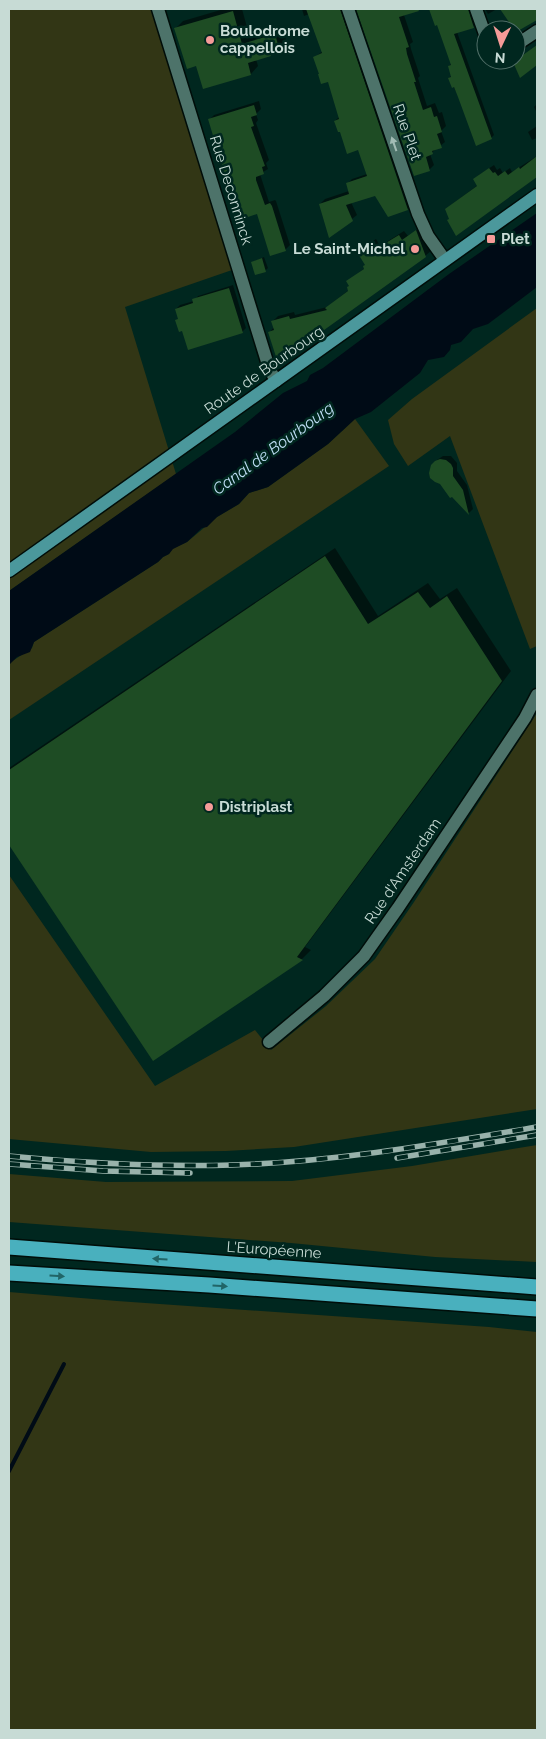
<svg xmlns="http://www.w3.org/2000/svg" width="546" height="1739" viewBox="0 0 546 1739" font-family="Raleway,sans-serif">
<rect width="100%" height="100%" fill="#00271f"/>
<g fill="#323615">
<polygon points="9,9 153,9 232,270 125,307 176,474 9,591"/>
<polygon points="537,308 537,646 530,649 450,436 408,466 394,444 388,420 412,399"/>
<polygon points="355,419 389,466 9,720 9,665 11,662 32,648 34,642 158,562 163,557 169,554 172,549 187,542 217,517 239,504 249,493 268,487 328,444"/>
<polygon points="537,713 537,1109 294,1147 226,1151 151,1152 9,1139 9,875 155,1086 255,1030 271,1050 326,1006 375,959 414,902"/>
<polygon points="537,1145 537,1262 435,1257 291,1243 9,1222 9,1174 106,1182 292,1181 412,1166"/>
<polygon points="9,1292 117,1301 489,1327 537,1332 537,1730 9,1730"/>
</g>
<polygon fill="#000b16" points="537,213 537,287 488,324 473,329 461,342 451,345 450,350 444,357 428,360 420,373 371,412 355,419 328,444 268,487 249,493 239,504 217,517 207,527 202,528 187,542 173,549 169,554 163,557 158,562 34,642 30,652 17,657 9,665 9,591 235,432 283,393 307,381 310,375 323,368 449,274"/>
<g fill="#0007">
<polygon points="224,9 242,9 250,38 282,27 286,40 270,55 256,59 258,66 251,74 197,64 176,28 183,21"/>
<polygon points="302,9 345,9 412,205 408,209 376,194 351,202 357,215 330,236 320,204 325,199 349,191 347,184 352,179 367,174 359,149 341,130 335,121 339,117 329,80 321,73 315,57 323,51 309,14 304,16"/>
<polygon points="358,9 392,9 392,11 402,9 413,42 410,44 411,49 420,76 418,78 427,106 435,103 439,113 442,112 446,126 441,131 445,142 430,154 434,165 429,170 415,175"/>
<polygon points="430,9 449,9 453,21 473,14 476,24 473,26 457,32 494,135 491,138 459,97 449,78 452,75 449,66 452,63 438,23 435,25"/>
<polygon points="485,9 497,9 488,14"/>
<polygon points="259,101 261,109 256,114 258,120 256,123 269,160 266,163 268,169 260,174 269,202 275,200 276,201 290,245 285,250 258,213 210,119 214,115"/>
<polygon points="537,104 537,113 534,107"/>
<polygon points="537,126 537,138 532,140 528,132"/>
<polygon points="537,156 537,175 456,234 450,219 451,205 478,185 479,175 494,165 497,170 500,168 503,173 510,168 512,172"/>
<polygon points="422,226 431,251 425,256 278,361 269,333 274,327 273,321 278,316 294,312 295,315 327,307 349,290 350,286 348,281 365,268 366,265 359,252 364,247 376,239 380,246 404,231 408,236"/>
<polygon points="264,257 268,268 266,270 253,262"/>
<polygon points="233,285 246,328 242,332 179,318 176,309 180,305 194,301 198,296"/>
<polygon points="443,456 451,456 457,463 457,471 467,485 473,509 469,513 452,495 437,460"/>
<polygon points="335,548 378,616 428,583 440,599 457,588 511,671 305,947 311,950 302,959 153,1059 9,842 9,768"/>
</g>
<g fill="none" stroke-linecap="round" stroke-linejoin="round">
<polyline stroke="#000b16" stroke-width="4" points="9,1471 64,1364"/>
</g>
<g fill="#1e4c24">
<polygon points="306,9 340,9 408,210 388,217 375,196 346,205 353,221 329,238 319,204 349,194 346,183 367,176 358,150 347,154 340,132 338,132 334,121 339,119 328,82 321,84 318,74 319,74 313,57 322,53"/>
<polygon points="356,9 418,9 419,11 399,17 409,47 406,48 407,54 416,82 414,82 423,110 431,107 434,117 437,116 442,132 437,134 442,148 432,151 433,154 426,157 430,171 414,176"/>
<polygon points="429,9 468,9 474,28 454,34 492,139 476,146 458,97 454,87 452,88 448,78 451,77 448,66 451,65 437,25 435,26"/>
<polygon points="500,9 537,9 537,20 516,32"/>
<polygon points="233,11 242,44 275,34 279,48 269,51 271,56 248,63 251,75 203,89 196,66 187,69 174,28"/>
<polygon points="537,45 537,65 520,78 513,62"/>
<polygon points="254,105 257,115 251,117 254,126 251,127 265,166 262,167 264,174 256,177 256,180 265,205 270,203 272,206 286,251 270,256 257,214 242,219 231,185 228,185 208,119"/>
<polygon points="537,156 537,177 456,236 447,220 449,219 445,209 477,186 473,179 489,168 493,173 495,172 498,176 505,171 508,175 519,167 520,169"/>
<polygon points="416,230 426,257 278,363 268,332 274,330 271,321 289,316 290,319 327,310 325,308 348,291 347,287 349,286 346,281 364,269 363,266 365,265 357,252 371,244 374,250 399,235 402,240"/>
<polygon points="262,258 266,272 255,275 251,262"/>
<polygon points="229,288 243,333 188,350 182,331 179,332 175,320 178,319 175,309 193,303 192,299"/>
<polygon points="440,459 446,460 451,464 453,468 453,476 463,490 469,515 452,497 450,498 440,484 435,482 430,478 429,473 431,465 435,461"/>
<polygon points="325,556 368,624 418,592 430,608 447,596 502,681 297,957 303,960 153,1061 9,845 9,770"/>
</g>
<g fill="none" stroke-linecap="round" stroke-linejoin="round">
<defs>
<g id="minor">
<polyline points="158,9 269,368 276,381"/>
<polyline points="348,9 418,214 428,236 445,260"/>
<polyline points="476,9 486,37"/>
<polyline points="516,45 537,31"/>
<polyline points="269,1042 324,996 364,956 398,908 525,718 537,695"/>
</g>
<polyline id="major" points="9,571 537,195"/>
<g id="highway">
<polyline points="9,1247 537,1287"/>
<polyline points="9,1273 209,1285 537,1309"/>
</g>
</defs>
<use href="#minor" stroke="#000d09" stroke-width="15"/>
<use href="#major" stroke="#000d09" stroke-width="15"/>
<use href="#highway" stroke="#000d09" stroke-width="18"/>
<use href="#minor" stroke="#4d736a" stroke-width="12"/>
<use href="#major" stroke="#4b989c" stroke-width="12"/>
<use href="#highway" stroke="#49b0be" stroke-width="15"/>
<defs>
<g id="rail">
<path d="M 9,1156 C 83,1163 158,1167 232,1165 C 335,1162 436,1144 537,1127"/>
<polyline points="397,1158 537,1135"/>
<polyline points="9,1164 103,1171 190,1173"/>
</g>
</defs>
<use href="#rail" stroke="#99b2ab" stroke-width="5.5"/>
<use href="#rail" stroke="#00271f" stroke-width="4" stroke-dasharray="11" stroke-linecap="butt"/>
</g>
<defs><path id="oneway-solid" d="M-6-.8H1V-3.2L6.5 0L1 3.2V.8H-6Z" transform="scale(1.25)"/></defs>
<use fill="#a2bcb5" href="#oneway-solid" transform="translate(394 144) rotate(-109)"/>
<g fill="#216567">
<use href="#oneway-solid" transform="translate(160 1259) rotate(-176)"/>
<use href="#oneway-solid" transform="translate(57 1276) rotate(3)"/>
<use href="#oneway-solid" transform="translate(220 1286) rotate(4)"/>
</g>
<g fill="#f59b98" stroke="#00271f" stroke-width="2">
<circle cx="210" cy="40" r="5"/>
<rect x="486" y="234" width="10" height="10" rx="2.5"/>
<circle cx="415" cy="249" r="5"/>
<circle cx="209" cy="807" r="5"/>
</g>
<g text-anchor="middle" stroke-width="5" stroke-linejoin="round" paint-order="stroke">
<g font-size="15" font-weight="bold" fill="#c7dbd5" stroke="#00271f" text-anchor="start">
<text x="220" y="36">Boulodrome<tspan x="220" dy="17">cappellois</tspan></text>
<text x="501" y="244">Plet</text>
<text x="405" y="254" text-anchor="end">Le Saint-Michel</text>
<text x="219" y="812">Distriplast</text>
</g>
<g font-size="15" fill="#c7dbd5" stroke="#00271f">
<text transform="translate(407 132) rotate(71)" y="5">Rue Plet</text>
<text transform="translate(231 190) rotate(73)" y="5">Rue Deconninck</text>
<text transform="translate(264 370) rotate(-35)" y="5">Route de Bourbourg</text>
<text transform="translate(403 871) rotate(-56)" y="5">Rue d'Amsterdam</text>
<text transform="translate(274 1250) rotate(4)" y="5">L'Européenne</text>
</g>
<g font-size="16" font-style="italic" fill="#bedef4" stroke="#00271f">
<text transform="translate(273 448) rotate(-36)" y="6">Canal de Bourbourg</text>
</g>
</g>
<rect width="546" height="1739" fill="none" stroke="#c7dbd5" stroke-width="20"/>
<g transform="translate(501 45) rotate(184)"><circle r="24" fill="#00271f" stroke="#506f68"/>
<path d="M0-4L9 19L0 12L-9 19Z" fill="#f59b98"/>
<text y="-8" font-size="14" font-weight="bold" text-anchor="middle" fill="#c7dbd5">N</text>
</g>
</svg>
